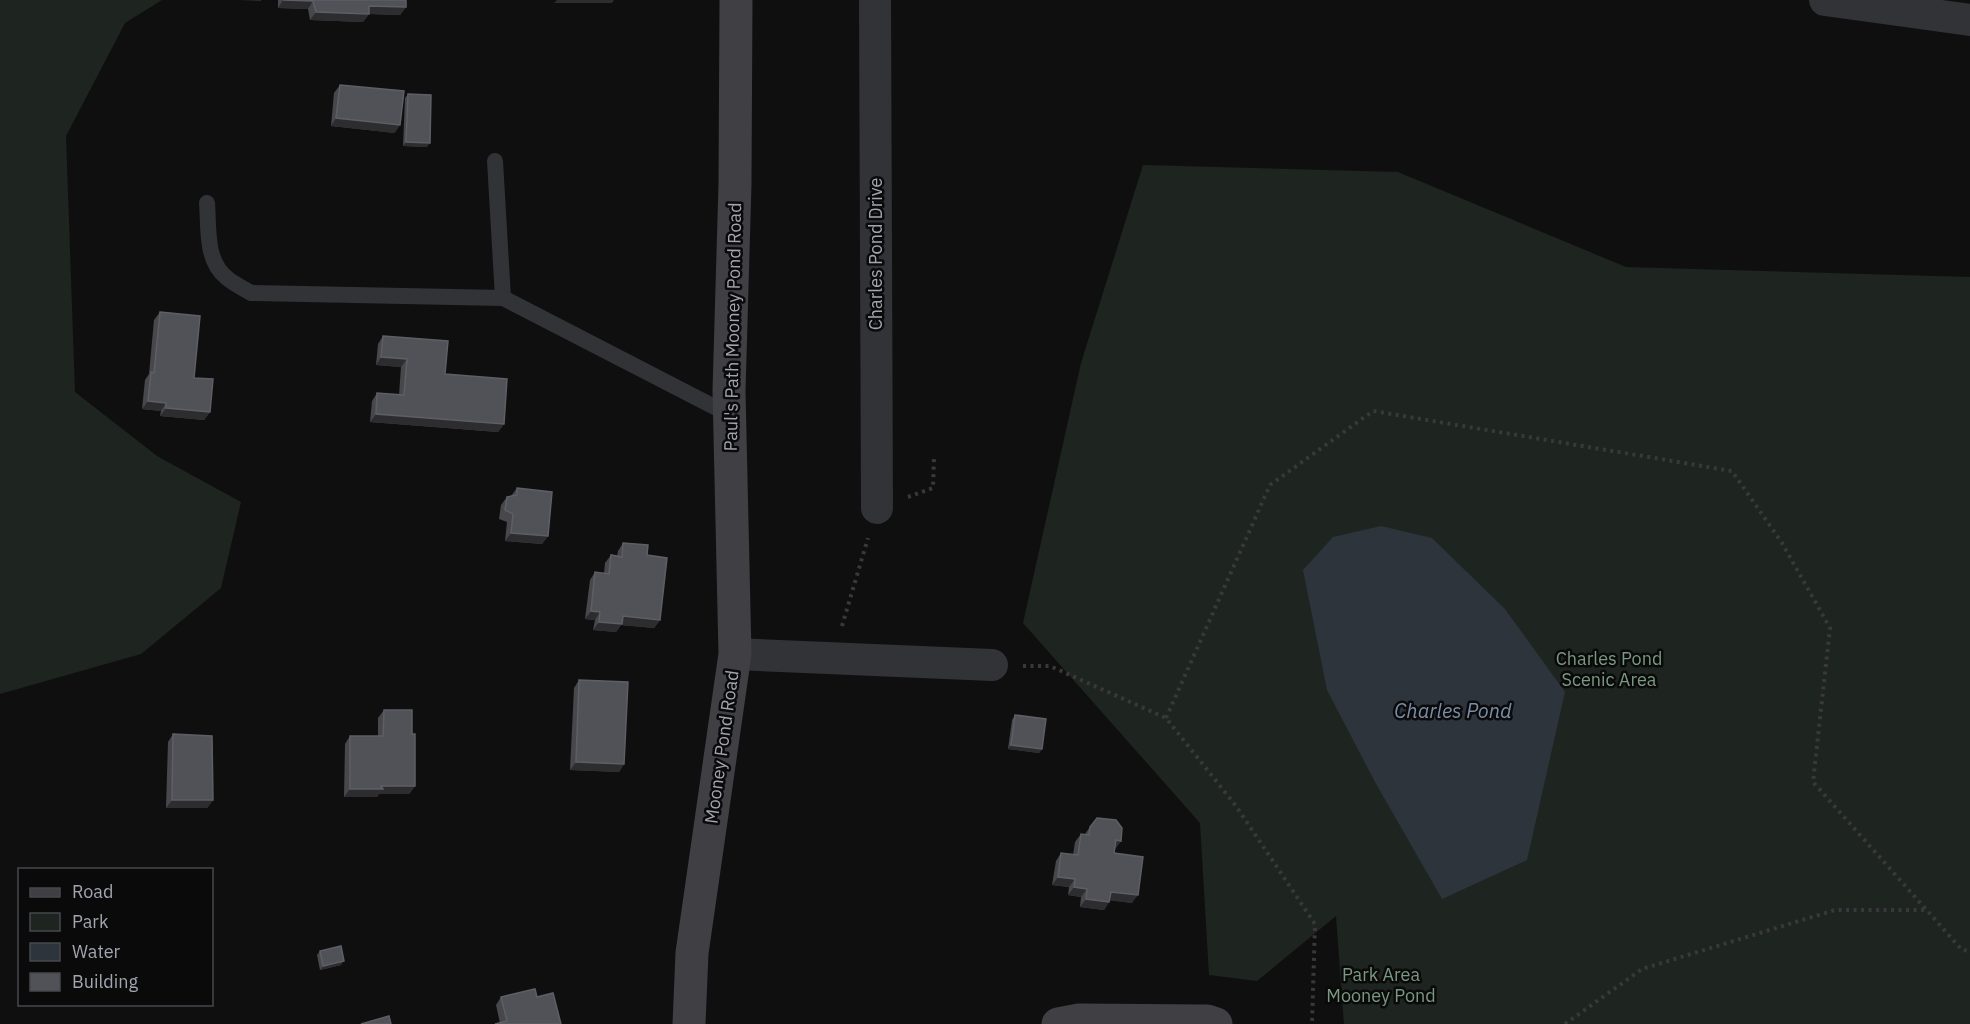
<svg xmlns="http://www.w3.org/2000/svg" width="1970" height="1024" viewBox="0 0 1970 1024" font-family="'IBM Plex Sans',sans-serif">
<rect width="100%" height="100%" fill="#0f0f10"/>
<g fill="#1e241f">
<polygon points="0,0 162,0 125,23 66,136 75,392 157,456 241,502 221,588 141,654 0,694"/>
<polygon points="1143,165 1398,172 1626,267 1970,277 1970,1024 1344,1024 1336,916 1257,981 1209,975 1200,823 1023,623 1081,363"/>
</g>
<polygon fill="#2e343b" points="1381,526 1432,538 1505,609 1565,692 1527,860 1442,899 1375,782 1327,690 1303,570 1333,537"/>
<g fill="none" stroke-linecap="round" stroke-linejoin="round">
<g stroke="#39393d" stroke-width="4" stroke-dasharray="3 4.5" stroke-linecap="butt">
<polyline points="908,497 933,488 934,456"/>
<polyline points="842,626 868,538"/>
<polyline points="1023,666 1050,666 1166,718 1236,806 1315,924 1312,1024"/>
<polyline points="1166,718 1270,485 1373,411 1732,471 1782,543 1830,628 1813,782 1962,950 1970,951"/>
<polyline points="1565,1024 1642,969 1835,910 1927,910"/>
</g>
<g stroke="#323337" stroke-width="16">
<polyline points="495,161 503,298"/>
<path d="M 207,203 C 209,228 205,261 227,278 C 234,284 243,288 251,293 L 503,298 L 730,415"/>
</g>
<g stroke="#323337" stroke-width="32">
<polyline points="875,0 877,508"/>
<polyline points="1825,0 1970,20"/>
<polyline points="735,654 992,665"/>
</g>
<g stroke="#3f3f44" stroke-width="33">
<polyline points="689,1024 692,953 735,654 729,391 735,184 736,0"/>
<polyline points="1058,1024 1079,1020 1207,1021 1216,1024"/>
</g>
</g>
<g fill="#48484c">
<polygon points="278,0 406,0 406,7 400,15 369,14 363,22 310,20 308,9 278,8"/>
<polygon points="340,85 395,133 331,126 334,93"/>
<polygon points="408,94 427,147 403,146 405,98"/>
<polygon points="160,312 194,378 210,412 204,420 160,416 161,411 142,409 145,380 149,374 154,320"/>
<polygon points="383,336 445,374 504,424 498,432 370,422 372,401 377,393 399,395 401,367 376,365 378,344"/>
<polygon points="517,488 548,536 542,544 505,541 507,522 499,519 501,505 507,497 511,496"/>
<polygon points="623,543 647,555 660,620 654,628 621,625 616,632 593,630 595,620 585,619 590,580 595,572 604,573 605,563 611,555 617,556 618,551"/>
<polygon points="579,680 624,764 619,772 570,770 574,688"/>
<polygon points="384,710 412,734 415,786 409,794 379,794 377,797 344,797 345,744 350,736 378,736 378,718"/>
<polygon points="1015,715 1042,749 1039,753 1008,749 1012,720"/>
<polygon points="173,734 213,800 207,808 166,808 168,742"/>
<polygon points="1090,827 1121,841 1115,849 1114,853 1132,903 1110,900 1104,910 1080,907 1081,897 1068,895 1069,887 1052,885 1056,861 1061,853 1073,855 1075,842 1081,834 1085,834"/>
<polygon points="320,951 341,965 320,970 317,955"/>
<polygon points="501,997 537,997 561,1024 500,1023 496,1005"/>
</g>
<g fill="#2d2d30">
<polygon points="239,0 261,0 261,1"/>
<polygon points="283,0 313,1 308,9 278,8"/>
<polygon points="557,0 614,0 612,3 554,3"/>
<polygon points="369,6 406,7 400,15 369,14 363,22 310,20 316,12"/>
<polygon points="336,118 400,125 395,133 331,126"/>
<polygon points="406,142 430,143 427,147 403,146"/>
<polygon points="381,357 407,359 401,367 376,365"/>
<polygon points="148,401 166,403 161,411 142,409"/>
<polygon points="166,408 210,412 204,420 160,416"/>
<polygon points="376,414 504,424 498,432 370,422"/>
<polygon points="511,533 548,536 542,544 505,541"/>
<polygon points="591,611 600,612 595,620 585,619"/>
<polygon points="623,616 660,620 654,628 621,625 616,632 593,630 599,622"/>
<polygon points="1011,745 1042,749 1039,753 1008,749"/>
<polygon points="576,762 624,764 619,772 570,770"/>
<polygon points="381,786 415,786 409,794 379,794 377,797 344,797 350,789"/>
<polygon points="172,800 213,800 207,808 166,808"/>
<polygon points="1116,840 1121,841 1115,849"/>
<polygon points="1058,877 1075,879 1069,887 1052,885"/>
<polygon points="1074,887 1087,889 1081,897 1068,895"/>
<polygon points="1111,892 1138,895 1132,903 1105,900"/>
<polygon points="1086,899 1109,902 1104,910 1080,907"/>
<polygon points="344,961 341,965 320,970 323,966"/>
</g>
<g fill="#515257" stroke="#5e5f65" stroke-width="1.5">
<polygon points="283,0 406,0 406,7 369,6 369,14 316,12 313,1"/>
<polygon points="340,85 404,91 400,125 336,118"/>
<polygon points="408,94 431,95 430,143 406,142"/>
<polygon points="160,312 200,316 194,378 213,379 210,412 166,408 166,403 148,401 151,372 154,373"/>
<polygon points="383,336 448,341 445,374 507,379 504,424 376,414 377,393 404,395 407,359 381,357"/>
<polygon points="517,488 552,492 548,536 511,533 513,514 505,510 507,497 517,495"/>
<polygon points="623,543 648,545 647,555 667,558 660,620 623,616 622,624 599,622 600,612 591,611 595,572 609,574 611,555 622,557"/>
<polygon points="579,680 628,682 624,764 576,762"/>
<polygon points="384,710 412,710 412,734 415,734 415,786 381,786 383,789 350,789 350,736 383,736"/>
<polygon points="1015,715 1046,719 1042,749 1011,745"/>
<polygon points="173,734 212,736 213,800 172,800"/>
<polygon points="1097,818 1116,820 1122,828 1121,841 1116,840 1114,853 1143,857 1138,895 1111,892 1109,902 1086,899 1087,889 1074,887 1075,879 1058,877 1061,853 1078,855 1081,834 1089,835 1090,827"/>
<polygon points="341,946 344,961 323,966 320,951"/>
<polygon points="535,989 537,997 553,993 561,1024 495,1024 507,1021 501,997"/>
<polygon points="389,1016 391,1024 361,1024"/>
</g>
<g text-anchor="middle" stroke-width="5" stroke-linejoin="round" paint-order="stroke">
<g font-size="18" fill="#a2a4af" stroke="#0a0a0b">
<text transform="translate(876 254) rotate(-90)" y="6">Charles Pond Drive</text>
<text transform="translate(733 327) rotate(-89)" y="6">Paul's Path Mooney Pond Road</text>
<text transform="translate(722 747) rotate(-82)" y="6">Mooney Pond Road</text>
</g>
<g font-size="18" fill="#7a9980" stroke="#0a0a0b">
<text x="1609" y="665">Charles Pond<tspan x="1609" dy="21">Scenic Area</tspan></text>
<text x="1381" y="981">Park Area<tspan x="1381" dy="21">Mooney Pond</tspan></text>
</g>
<g font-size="20" font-style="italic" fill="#7b8da8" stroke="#0a0a0b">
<text x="1453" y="718">Charles Pond</text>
</g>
</g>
<rect x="18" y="868" width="195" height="138" fill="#0a0a0b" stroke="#47484d" stroke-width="1.5"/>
<rect x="30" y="888" width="30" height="9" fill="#3f3f44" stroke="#47484d" stroke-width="1.5"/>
<text x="72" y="898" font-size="18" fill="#a2a4af">Road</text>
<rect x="30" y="913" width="30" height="18" fill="#1e241f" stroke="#47484d" stroke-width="1.5"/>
<text x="72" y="928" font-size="18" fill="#a2a4af">Park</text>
<rect x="30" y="943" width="30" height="18" fill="#2e343b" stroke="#47484d" stroke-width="1.5"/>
<text x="72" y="958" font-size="18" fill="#a2a4af">Water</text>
<rect x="30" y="973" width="30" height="18" fill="#515257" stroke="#47484d" stroke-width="1.5"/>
<text x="72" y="988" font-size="18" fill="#a2a4af">Building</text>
</svg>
